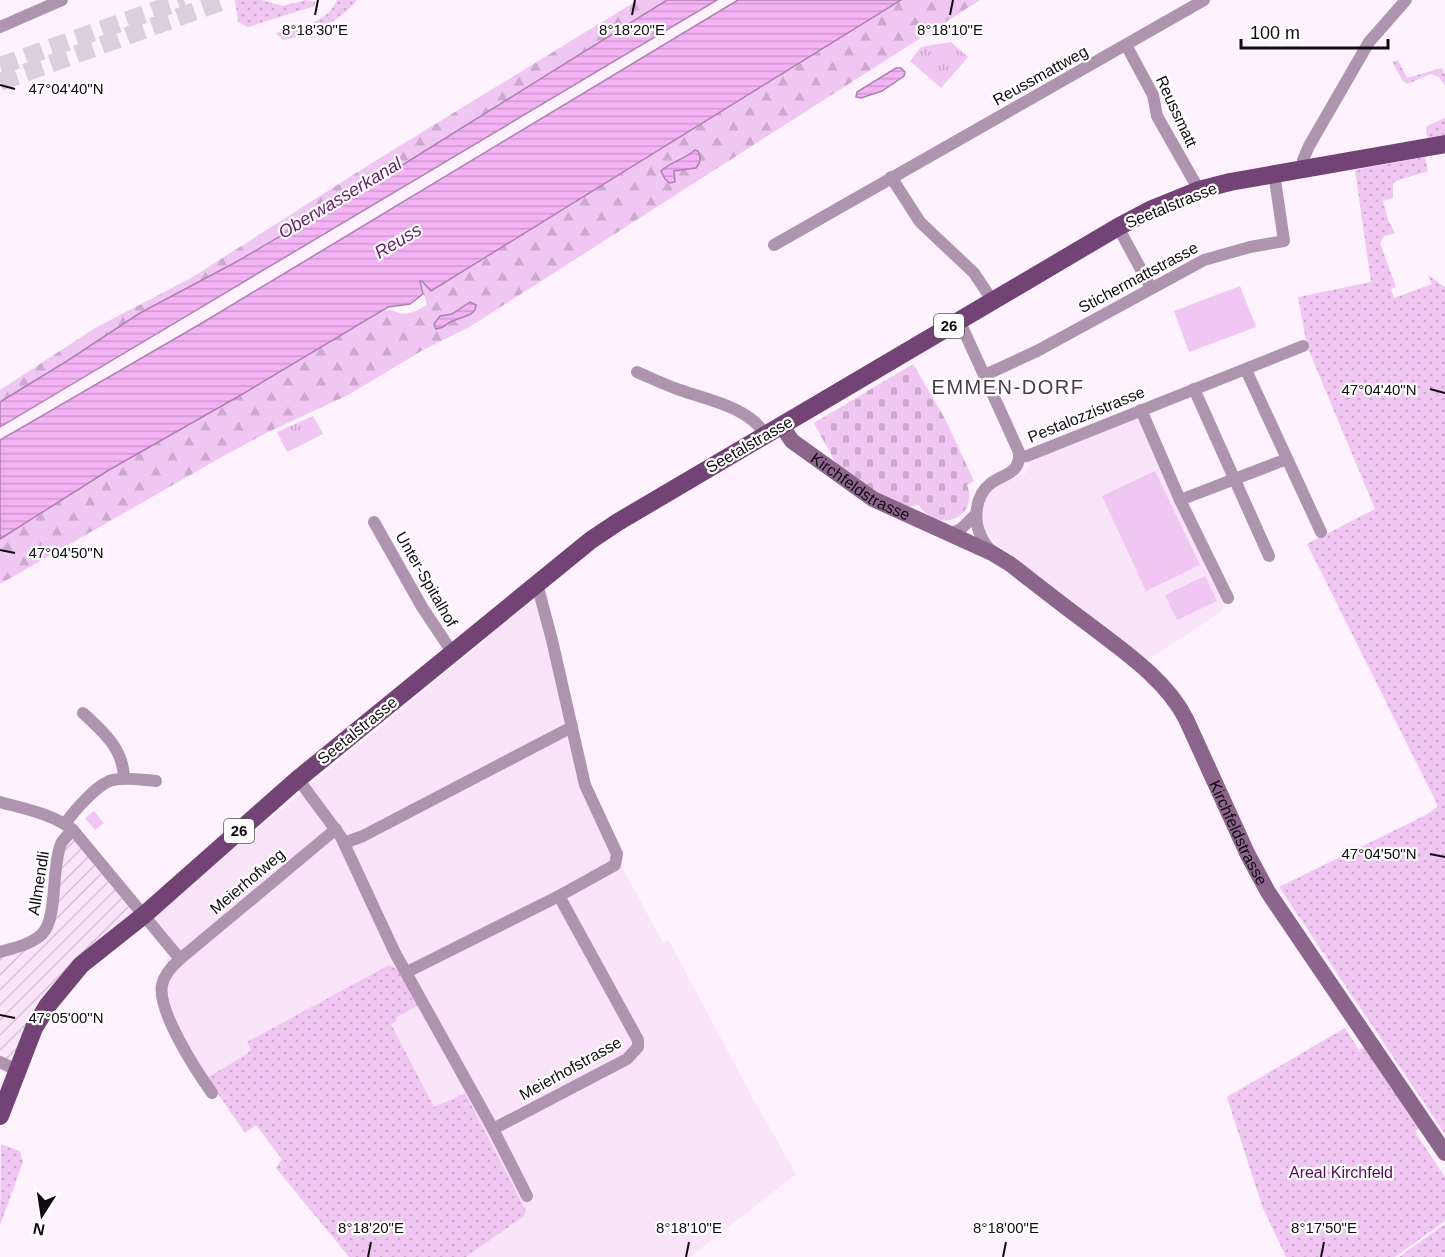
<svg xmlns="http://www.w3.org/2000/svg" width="1445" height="1257" viewBox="0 0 1445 1257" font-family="Arial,sans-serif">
<defs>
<pattern id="industrial-furrows" width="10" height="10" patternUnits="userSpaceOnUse" patternTransform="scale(1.5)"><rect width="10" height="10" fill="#f9e4f9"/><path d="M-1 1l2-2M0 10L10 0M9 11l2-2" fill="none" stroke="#d4c2d4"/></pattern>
<pattern id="grass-dots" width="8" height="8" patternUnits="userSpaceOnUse" patternTransform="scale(1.5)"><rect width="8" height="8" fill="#f0c6f2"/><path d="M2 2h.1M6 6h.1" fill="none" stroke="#cda9ce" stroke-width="1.8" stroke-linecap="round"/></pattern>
<pattern id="forest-firs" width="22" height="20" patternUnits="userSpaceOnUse" patternTransform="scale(1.5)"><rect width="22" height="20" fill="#f0c6f2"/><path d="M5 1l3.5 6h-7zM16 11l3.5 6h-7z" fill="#cda9ce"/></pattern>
<pattern id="cemetery-stones" width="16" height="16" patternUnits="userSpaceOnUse" patternTransform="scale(1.5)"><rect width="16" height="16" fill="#f0c6f2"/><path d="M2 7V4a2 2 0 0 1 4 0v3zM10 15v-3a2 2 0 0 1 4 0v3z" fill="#cda9ce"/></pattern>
<pattern id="park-tufts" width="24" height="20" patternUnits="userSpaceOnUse" patternTransform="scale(1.5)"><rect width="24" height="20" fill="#f0c6f2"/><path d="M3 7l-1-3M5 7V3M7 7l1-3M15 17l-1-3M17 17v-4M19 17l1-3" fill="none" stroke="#cda9ce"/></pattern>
<pattern id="water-rules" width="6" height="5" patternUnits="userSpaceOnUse" patternTransform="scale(1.5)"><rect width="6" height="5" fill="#f3b3f5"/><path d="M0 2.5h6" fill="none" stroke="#cf99d1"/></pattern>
</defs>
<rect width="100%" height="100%" fill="#fef2ff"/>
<g fill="#f9e4f9">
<polygon points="1138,413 1226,602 1221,612 1145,662 1117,637 997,544 984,530 981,517 982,506 987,492 1000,484 1026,473 1030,459"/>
<polygon points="548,588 548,603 590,787 623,850 623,858 620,863 663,943 669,941 750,1093 796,1174 690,1257 466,1257 524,1216 526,1211 463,1093 434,1108 391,1024 396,1018 415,1008 397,969 389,966 248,1042 251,1049 248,1053 207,1078 166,1016 167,952 143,924"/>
</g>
<polygon fill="url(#industrial-furrows)" points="73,830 144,915 89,957 17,1070 0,1062 0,952 44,932 54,878"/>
<g fill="url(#grass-dots)">
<polygon points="235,0 262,0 283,6 305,0 315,2 315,6 248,27 238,22"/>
<path d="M 337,0 L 357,0 C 340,22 310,35 283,40 L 276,33 C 298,28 328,23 337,0 Z"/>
<polygon points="1398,60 1407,78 1442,68 1445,74 1445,86 1439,77 1431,74 1407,84 1403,81 1392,62"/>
<polygon points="1445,118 1445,135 1428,138 1426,132 1427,126"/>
<polygon points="1425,157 1428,171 1396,181 1393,184 1393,198 1383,201 1388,220 1395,233 1384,236 1380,243 1396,287 1391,289 1394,298 1432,284 1428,275 1445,287 1445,1134 1279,887 1426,815 1437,807 1437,804 1307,544 1375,509 1307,346 1298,297 1371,282 1355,170"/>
<polygon points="389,965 397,969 419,1005 396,1018 397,1021 391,1024 434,1107 465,1093 526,1211 524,1216 466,1257 349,1257 276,1168 282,1159 256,1125 245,1133 207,1078 248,1053 251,1049 247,1042"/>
<polygon points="1345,1028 1359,1050 1364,1047 1419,1128 1415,1132 1445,1177 1445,1221 1395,1257 1286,1257 1262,1206 1227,1097"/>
<polygon points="1,1144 20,1151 23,1162 0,1225"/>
<polygon points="1445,1225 1445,1257 1399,1257 1442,1226"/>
</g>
<g fill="url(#forest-firs)">
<polygon points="638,0 667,0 404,164 236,263 140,313 67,361 0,402 0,390 95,328 191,278 375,161"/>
<path d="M 901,0 L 980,0 L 471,326 L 423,350 L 348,395 L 266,433 L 227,454 L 0,584 L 0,539 L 109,470 L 385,310 C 391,309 393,311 399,313 C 409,316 418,310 427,305 L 420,281 L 422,281 L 432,291 Z"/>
</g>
<path fill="url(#cemetery-stones)" d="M 913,364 L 944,417 L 974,481 L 967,485 C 980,516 938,536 919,505 L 907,507 L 880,496 L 839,469 L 814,423 Z"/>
<g fill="url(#park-tufts)">
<polygon points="951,42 968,57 941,88 910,61 921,47"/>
<polygon points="313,416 323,434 287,452 277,432"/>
</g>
<g fill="#f0c6f2">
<polygon points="1240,286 1256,327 1189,352 1174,311"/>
<polygon points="1155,471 1200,565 1146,591 1102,496"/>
<polygon points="1205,576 1217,601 1177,620 1165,595"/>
<polygon points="94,811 104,823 95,830 85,818"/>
</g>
<g fill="url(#water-rules)" stroke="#af81b0" stroke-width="1.5">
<polygon points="667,0 717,0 0,427 0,402 67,361 140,313 236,262 404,164"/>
<polygon points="738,0 901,0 431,291 422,281 420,281 423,294 410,304 388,307 241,395 109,470 0,539 0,440 202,323"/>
<polygon points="896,68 901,68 905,72 904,76 882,91 861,98 856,97 857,92"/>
<path d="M 695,150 L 698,151 C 701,158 701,162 696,168 L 674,171 L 675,182 L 670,183 L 665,179 L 661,171 C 671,161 684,160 695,150 Z"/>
<polygon points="470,302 476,305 475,310 471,314 450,322 443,327 436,329 434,324 440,316 452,314"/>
</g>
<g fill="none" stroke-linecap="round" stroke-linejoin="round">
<g stroke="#dacfdb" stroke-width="18" stroke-dasharray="18 9" stroke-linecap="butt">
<polyline points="0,66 184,0"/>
<polyline points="0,82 226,0"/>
</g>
<g stroke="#af94b0" stroke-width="12">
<polyline points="0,27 62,0"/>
<polyline points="1126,45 1153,95 1157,116 1199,190"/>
<polyline points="1303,168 1303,160 1309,146 1369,42 1406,0"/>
<polyline points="891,177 920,222 974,273 992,300"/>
<polyline points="1118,227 1151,288"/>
<polyline points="774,245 1204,0"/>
<path d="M 959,320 L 1019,452 C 1021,474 1003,474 990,484 C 975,496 973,520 981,536 C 983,542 988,547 992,552"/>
<polyline points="1246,370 1321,532"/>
<path d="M 637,372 C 651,378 665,385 680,390 C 708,400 748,407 765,434"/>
<polyline points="985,375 1037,351 1204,260 1250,247 1284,241 1274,173"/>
<polyline points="1194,389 1269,556"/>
<polyline points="1141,410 1180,500 1228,598"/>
<polyline points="1019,457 1027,456 1303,346"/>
<polyline points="1180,500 1287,459"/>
<polyline points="374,522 422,607 452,652"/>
<polyline points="950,534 961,529 976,514"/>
<path d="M 83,713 C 104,732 124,750 124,779"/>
<polyline points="298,779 341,837 395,953 493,1129 627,1059 638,1047 638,1040 559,896"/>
<path d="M 0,802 C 25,809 53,814 73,830 L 180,959 C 172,966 164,974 162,985 C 157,1011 197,1072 212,1093"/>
<path d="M 65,824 C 74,811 98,783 113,780 C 127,777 142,780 156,781"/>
<polyline points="344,843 363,836 572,727"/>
<path d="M 0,952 C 14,948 32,944 42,934 C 58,918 51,868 61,844 C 63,839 69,834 73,830"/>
<polyline points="180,959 336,829"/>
<polyline points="407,972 559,896 615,865 617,854 585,785 552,640 537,584"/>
<polyline points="0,1062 17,1070"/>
<polyline points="493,1129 527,1196"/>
</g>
<path stroke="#8c658d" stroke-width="16" id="s1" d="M 781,425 L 792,441 L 873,499 L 992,553 L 1010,564 C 1036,584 1061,604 1087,623 C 1122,650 1166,679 1186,719 L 1248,855 L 1268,892 L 1445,1153"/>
<polyline stroke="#724374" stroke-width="18" points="0,1116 34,1028 48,1005 81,965 144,915 298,779 591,540 618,522 1118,227 1152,209 1199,190 1230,182 1445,144"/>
</g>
<path fill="none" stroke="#100b10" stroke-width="2" d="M 315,15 L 318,0M 632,15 L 635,0M 950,15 L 953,0M 0,85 L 15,89M 1430,389 L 1445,393M 0,550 L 15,553M 1430,854 L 1445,857M 0,1015 L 15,1018M 368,1257 L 371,1242M 686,1257 L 689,1242M 1003,1257 L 1006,1242M 1321,1257 L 1324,1242"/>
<g text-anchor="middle" stroke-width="4.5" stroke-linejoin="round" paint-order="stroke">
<g fill="#fff" stroke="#585458" stroke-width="1.5">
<rect x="934" y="314" width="30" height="24" rx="4.5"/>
<rect x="224" y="819" width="30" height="24" rx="4.5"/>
</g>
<g font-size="15" font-weight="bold" fill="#100b10">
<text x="949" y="331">26</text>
<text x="239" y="836">26</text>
</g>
<g font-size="16" fill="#100b10" stroke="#fff">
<text transform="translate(1040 75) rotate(-29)" y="6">Reussmattweg</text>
<text transform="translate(1177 111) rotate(65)" y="6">Reussmatt</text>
<text transform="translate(1171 205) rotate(-22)" y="6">Seetalstrasse</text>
<text transform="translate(1138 277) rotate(-28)" y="6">Stichermattstrasse</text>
<text transform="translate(1086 414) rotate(-22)" y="6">Pestalozzistrasse</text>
<text transform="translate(749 444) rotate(-30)" y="6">Seetalstrasse</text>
<text dy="6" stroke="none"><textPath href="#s1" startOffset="102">Kirchfeldstrasse</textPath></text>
<text transform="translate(427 579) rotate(60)" y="6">Unter-Spitalhof</text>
<text transform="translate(357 730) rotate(-39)" y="6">Seetalstrasse</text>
<text dy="6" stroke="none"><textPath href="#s1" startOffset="632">Kirchfeldstrasse</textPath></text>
<text transform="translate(247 881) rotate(-40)" y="6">Meierhofweg</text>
<text transform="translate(38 883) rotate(-81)" y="6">Allmendli</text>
<text transform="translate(570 1068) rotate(-29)" y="6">Meierhofstrasse</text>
</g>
<g font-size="16" fill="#570a5c" stroke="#fff">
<text x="1341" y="1178">Areal Kirchfeld</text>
</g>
<g font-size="18" font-style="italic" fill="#671e6c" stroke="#fff">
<text transform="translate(340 198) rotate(-31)" y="6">Oberwasserkanal</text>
<text transform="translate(398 241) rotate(-31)" y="6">Reuss</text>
</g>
<g font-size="20" letter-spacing="1.5" fill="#483c48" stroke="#fff">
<text x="1008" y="394">EMMEN-DORF</text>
</g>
</g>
<g font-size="15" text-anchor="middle" fill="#100b10" stroke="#fff" stroke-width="4.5" stroke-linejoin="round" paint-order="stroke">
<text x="315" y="35">8°18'30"E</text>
<text x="632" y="35">8°18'20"E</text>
<text x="950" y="35">8°18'10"E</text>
<text x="66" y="94">47°04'40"N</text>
<text x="1379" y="395">47°04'40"N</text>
<text x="66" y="558">47°04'50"N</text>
<text x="1379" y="859">47°04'50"N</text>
<text x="66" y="1023">47°05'00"N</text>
<text x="371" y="1233">8°18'20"E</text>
<text x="689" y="1233">8°18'10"E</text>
<text x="1006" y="1233">8°18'00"E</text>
<text x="1324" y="1233">8°17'50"E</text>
</g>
<g transform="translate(42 1215) rotate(192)" stroke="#ffffff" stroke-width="4.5" paint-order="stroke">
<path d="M0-4.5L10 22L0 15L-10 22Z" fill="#100b10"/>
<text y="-9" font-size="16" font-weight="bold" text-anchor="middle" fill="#100b10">N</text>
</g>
<path d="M1241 39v9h147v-9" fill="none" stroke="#100b10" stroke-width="3"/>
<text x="1250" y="39" font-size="18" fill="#100b10" stroke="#ffffff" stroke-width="4.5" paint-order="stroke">100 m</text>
</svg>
